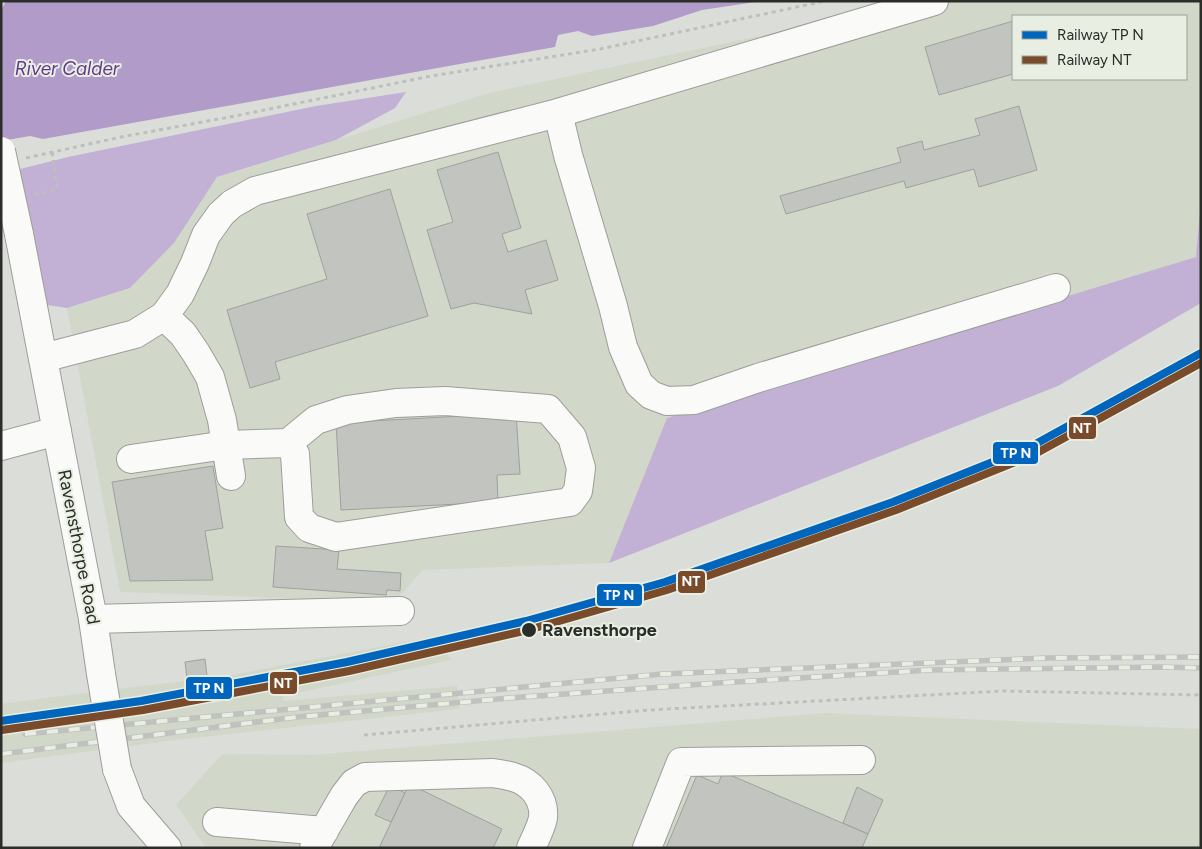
<svg xmlns="http://www.w3.org/2000/svg" width="1202" height="849" viewBox="0 0 1202 849" font-family="Figtree,sans-serif">
<rect width="100%" height="100%" fill="#dbded8"/>
<g fill="#d1d8ca" fill-rule="evenodd">
<path d="M 900,1 L 1201,1 L 1201,199 L 1197,257 L 667,418 L 609,563 L 423,570 L 394,602 L 120,592 L 67,308 L 130,288 L 174,243 L 217,177 L 489,93 L 840,19 ZM 1013,16 L 1186,16 L 1186,79 L 1013,79 Z"/>
<polygon points="437,636 451,660 283,696 283,701 457,686 459,709 168,741 1,763 1,704 46,698 232,675"/>
<polygon points="825,713 1201,729 1201,848 206,848 176,805 222,754 313,755"/>
</g>
<g fill="#c2b1d5">
<polygon points="406,92 395,108 336,140 217,177 174,243 130,288 67,308 47,305 28,231 20,169 68,157 316,106"/>
<polygon points="1201,199 1201,303 1058,386 609,563 667,418 1196,257"/>
</g>
<polygon fill="#b19bc9" points="6,1 762,1 702,10 653,26 592,36 578,31 558,35 555,47 43,139 30,136 1,141 1,10"/>
<g fill="#c1c4bf" stroke="#9ea19c">
<polygon points="1013,21 1013,74 939,95 925,47"/>
<polygon points="1019,106 1037,170 979,187 974,169 906,188 904,181 786,214 780,196 901,162 897,148 922,141 924,150 980,135 975,119"/>
<polygon points="498,152 521,228 502,234 508,252 546,240 558,280 525,290 532,314 474,303 451,309 427,230 453,222 437,170"/>
<polygon points="390,189 428,316 275,362 280,379 250,388 227,310 327,279 307,214"/>
<polygon points="516,413 520,474 497,475 498,502 341,510 336,423"/>
<polygon points="213,466 223,528 205,531 213,580 130,581 112,482"/>
<polygon points="276,546 339,550 337,569 401,573 400,591 387,590 386,595 273,587"/>
<polygon points="205,659 207,676 187,678 185,662"/>
<polygon points="723,772 868,834 862,848 666,848 697,775 718,784"/>
<polygon points="409,784 502,829 493,848 379,848"/>
<polygon points="390,785 405,793 391,822 375,815"/>
<polygon points="857,787 883,800 868,834 843,823"/>
</g>
<g fill="none" stroke-linecap="round" stroke-linejoin="round">
<defs>
<g id="minor">
<polyline points="558,113 568,155 613,306 623,347 639,384 651,395 667,401 694,400 758,378 1056,288"/>
<polyline points="19,234 93,619 101,674"/>
<polyline points="164,316 183,334 196,353 210,377 222,420 231,476"/>
<polyline points="43,358 135,334 164,316 180,294 195,263 206,235 221,214 232,204 255,191 558,113 934,1"/>
<polyline points="1,446 57,431"/>
<polyline points="131,459 226,445 288,443 295,454 299,517 309,528 336,537 570,502 578,491 581,468 572,437 548,409 445,401 396,403 347,410 316,420 288,443"/>
<polyline points="93,619 400,611"/>
<polyline points="117,769 131,806 167,848"/>
<polyline points="217,822 324,831"/>
<path d="M 314,848 L 344,796 L 354,783 L 365,777 L 493,773 C 499,774 507,775 513,777 C 531,782 545,798 543,818 C 541,828 535,839 531,848"/>
<polyline points="647,848 681,762 861,760"/>
</g>
</defs>
<use href="#minor" stroke="#9c9e99" stroke-width="30"/>
<g stroke="#bdbfbc" stroke-width="3" stroke-dasharray="4 4" stroke-linecap="butt">
<polyline points="26,158 121,137 235,116 431,76 600,49 825,1"/>
<polyline points="35,195 57,189 52,152"/>
<polyline points="364,735 649,710 1003,691 1201,695"/>
</g>
<use href="#minor" stroke="#fafaf9" stroke-width="28"/>
<defs>
<g id="rail">
<polyline points="25,734 663,674 1045,658 1201,657"/>
<polyline points="1,754 297,717 509,698 718,683 930,670 1160,667 1201,668"/>
</g>
</defs>
<use href="#rail" stroke="#c1c1c0" stroke-width="5.5"/>
<use href="#rail" stroke="#e8efe2" stroke-width="4" stroke-dasharray="11" stroke-linecap="butt"/>
<defs>
<g id="minor-bridge">
<polyline points="1,151 19,234"/>
<polyline points="101,674 117,769"/>
</g>
</defs>
<use href="#minor-bridge" stroke="#9c9e99" stroke-width="30" stroke-linecap="butt"/>
<use href="#minor-bridge" stroke="#fafaf9" stroke-width="28"/>
<defs>
<polyline id="rail-1" points="1,721 141,701 347,662 526,621 665,582 893,502 1030,447 1201,353"/>
<polyline id="rail-2" points="2,730 143,710 349,671 528,630 667,590 896,510 1033,455 1201,363"/>
</defs>
<use href="#rail-1" stroke="#e8efe2" stroke-width="11"/>
<use href="#rail-2" stroke="#e8efe2" stroke-width="11"/>
<use href="#rail-1" stroke="#0065bd" stroke-width="8"/>
<use href="#rail-2" stroke="#7a4b2a" stroke-width="8"/>
</g>
<circle fill="#2a2d28" stroke="#e8efe2" stroke-width="2" cx="529" cy="630" r="8"/>
<g text-anchor="middle" stroke-width="4" stroke-linejoin="round" paint-order="stroke">
<g font-size="18" fill="#2a2d28" stroke="#e8efe2">
<text transform="translate(79 547) rotate(79)" y="6">Ravensthorpe Road</text>
</g>
<g font-size="18" font-weight="bold" fill="#2a2d28" stroke="#e8efe2" text-anchor="start">
<text x="542" y="636">Ravensthorpe</text>
</g>
<g font-size="19" font-style="italic" fill="#64388c" stroke="#e8efe2">
<text x="67" y="75">River Calder</text>
</g>
</g>
<g stroke="#e8efe2" stroke-width="2">
<rect x="1068" y="416" width="29" height="24" rx="5" fill="#7a4b2a"/>
<rect x="992" y="441" width="47" height="24" rx="5" fill="#0065bd"/>
<rect x="677" y="570" width="29" height="24" rx="5" fill="#7a4b2a"/>
<rect x="596" y="583" width="47" height="24" rx="5" fill="#0065bd"/>
<rect x="269" y="671" width="29" height="24" rx="5" fill="#7a4b2a"/>
<rect x="185" y="676" width="48" height="24" rx="5" fill="#0065bd"/>
</g>
<g font-size="14" text-anchor="middle" font-weight="bold" fill="#fff">
<text x="1082" y="433">NT</text>
<text x="1016" y="458">TP N</text>
<text x="691" y="586">NT</text>
<text x="619" y="600">TP N</text>
<text x="283" y="688">NT</text>
<text x="209" y="693">TP N</text>
</g>
<rect width="1202" height="849" fill="none" stroke="#2a2d28" stroke-width="5"/>
<rect x="1012" y="15" width="175" height="65" fill="#e8efe2" stroke="#9ca198"/>
<rect x="1022" y="31" width="25" height="8" fill="#0065bd" stroke="#9ca198"/>
<text x="1057" y="40" font-size="15" fill="#2a2d28">Railway TP N</text>
<rect x="1022" y="56" width="25" height="8" fill="#7a4b2a" stroke="#9ca198"/>
<text x="1057" y="65" font-size="15" fill="#2a2d28">Railway NT</text>
</svg>
